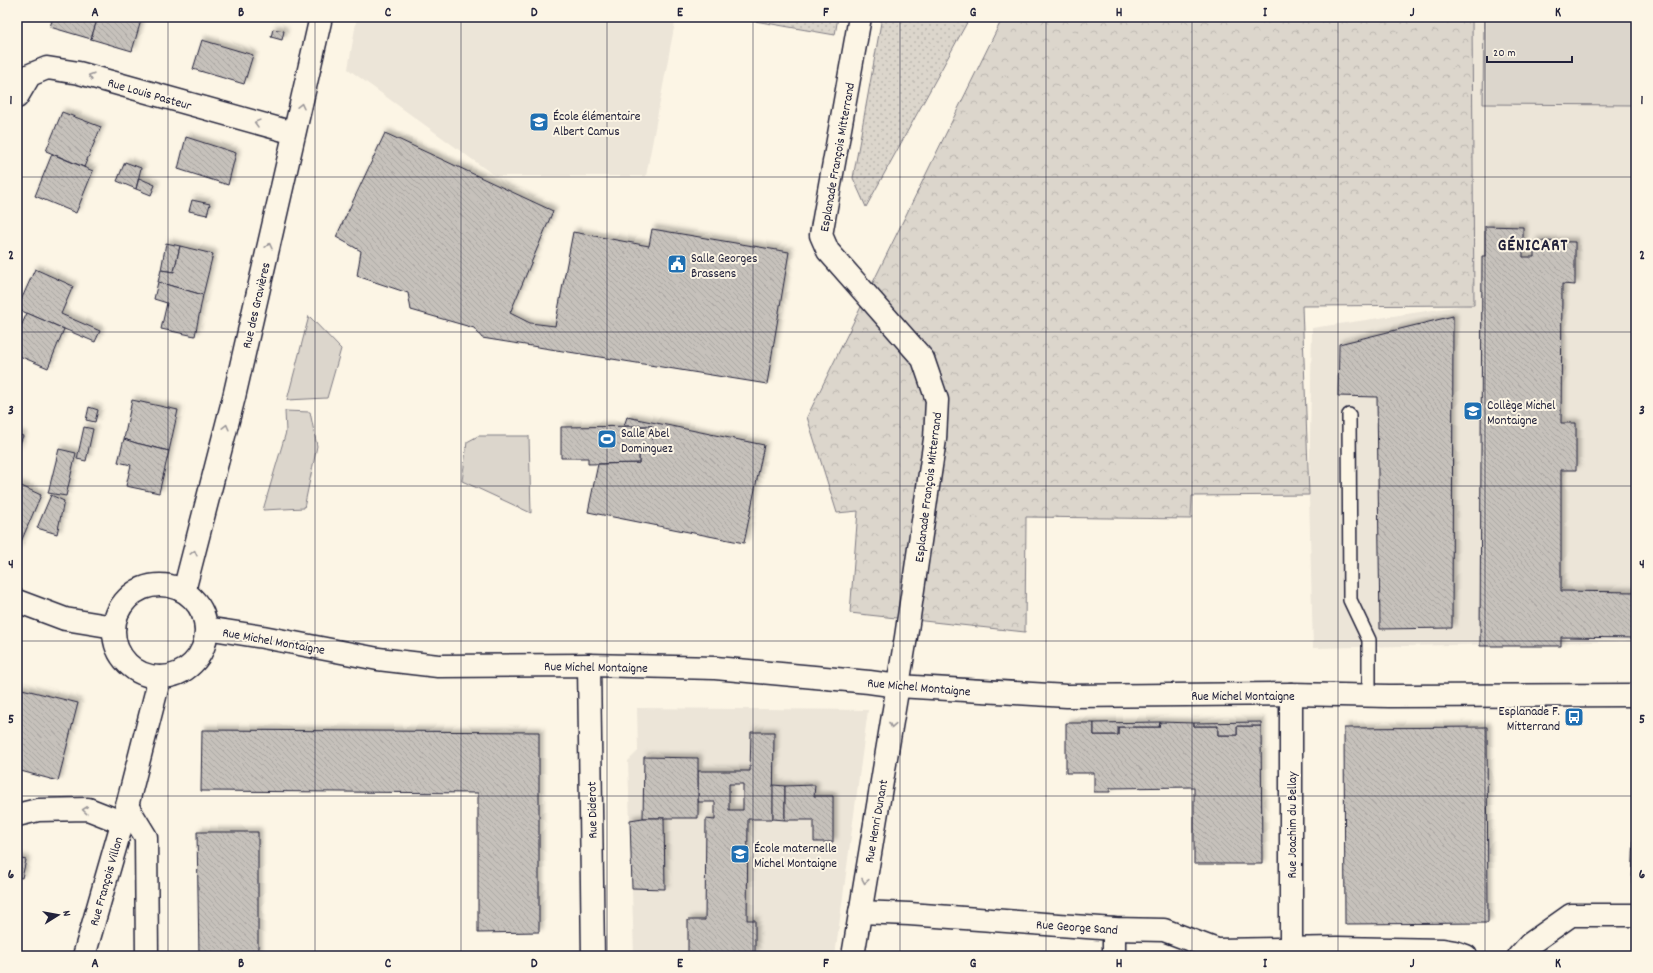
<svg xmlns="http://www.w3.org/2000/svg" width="1653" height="973" viewBox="0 0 1653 973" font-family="Dekko,sans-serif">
<defs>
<pattern id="park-crowns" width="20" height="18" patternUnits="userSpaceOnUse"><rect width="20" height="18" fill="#dcd6cc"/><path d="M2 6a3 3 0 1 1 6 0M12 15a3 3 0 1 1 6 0" fill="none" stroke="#bcb7b0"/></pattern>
<pattern id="garden-dots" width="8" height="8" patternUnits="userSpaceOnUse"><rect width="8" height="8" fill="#dcd6cc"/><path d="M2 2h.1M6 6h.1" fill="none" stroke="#bcb7b0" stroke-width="1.8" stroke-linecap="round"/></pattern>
<pattern id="building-back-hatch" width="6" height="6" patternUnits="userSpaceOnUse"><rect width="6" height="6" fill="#c6c1bb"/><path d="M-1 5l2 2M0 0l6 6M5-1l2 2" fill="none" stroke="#aaa6a2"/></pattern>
<filter id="shadow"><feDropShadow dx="3.5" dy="-3.5" stdDeviation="2" flood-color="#0004"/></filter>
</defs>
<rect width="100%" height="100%" fill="#fcf5e5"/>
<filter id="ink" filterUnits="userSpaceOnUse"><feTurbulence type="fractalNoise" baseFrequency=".025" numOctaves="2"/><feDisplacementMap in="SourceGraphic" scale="8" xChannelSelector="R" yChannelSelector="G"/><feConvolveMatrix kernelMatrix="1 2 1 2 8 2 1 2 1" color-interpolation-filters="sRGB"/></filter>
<g filter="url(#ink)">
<g fill="#ece5d8">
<polygon points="357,17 676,17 646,176 495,176 348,69"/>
<polygon points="1472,17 1636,17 1636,641 1313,648 1309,495 1312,328 1474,304"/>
<polygon points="637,708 868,710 835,956 634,956 628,761 638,751"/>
</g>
<polygon fill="url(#park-crowns)" stroke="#7f7c84" points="1003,17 1472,17 1474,305 1302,306 1309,495 1192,496 1191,519 1026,517 1025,632 850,613 858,511 837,513 807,417"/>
<g fill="url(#garden-dots)" stroke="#7f7c84">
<polygon points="732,17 838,17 835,35"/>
<polygon points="882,17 970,17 866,207 853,178"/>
</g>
<g fill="#dcd6cc" stroke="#7f7c84">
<polygon points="1484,17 1636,17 1636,105 1483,104"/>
<polygon points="309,316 341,349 327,398 287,400"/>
<polygon points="285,411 310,412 317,446 304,508 263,510 286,432"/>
<polygon points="478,436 529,436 531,513 462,481 467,442"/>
</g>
<g fill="url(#building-back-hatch)" stroke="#22223b" fill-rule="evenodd" filter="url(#shadow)">
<polygon points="53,17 98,17 91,39 50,27"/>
<polygon points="98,17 142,17 132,51 91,39"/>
<polygon points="273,29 284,31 282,40 271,37"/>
<polygon points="202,40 253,55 244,84 193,69"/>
<polygon points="62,112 101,127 84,167 46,151"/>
<polygon points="385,133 553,211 510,313 530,323 555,326 573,232 649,246 652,229 789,252 767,384 482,338 474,328 411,310 408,293 357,276 361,251 336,237"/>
<polygon points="186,137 236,153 228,185 178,169"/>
<polygon points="52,154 93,171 76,213 35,196"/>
<polygon points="125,162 141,168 136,189 117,181"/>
<polygon points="139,178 155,185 151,195 136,189"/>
<polygon points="192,200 210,204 207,215 189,211"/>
<polygon points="1485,226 1523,227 1523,257 1534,257 1534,241 1575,242 1575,285 1562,284 1561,423 1576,423 1576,470 1561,470 1561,591 1636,592 1636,638 1561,637 1561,646 1480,646 1482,256 1485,256"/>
<polygon points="166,243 180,246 174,272 161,270"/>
<polygon points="180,246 213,254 203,295 158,282 161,270 174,272"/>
<polygon points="35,269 73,286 61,314 100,331 95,342 17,309"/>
<polygon points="158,282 203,295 195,336 161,329 167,303 154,299"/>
<polygon points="27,313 64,329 48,368 17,355 17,335"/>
<polygon points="1453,316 1452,628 1380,629 1377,397 1338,396 1339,344"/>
<polygon points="132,400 178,410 169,451 136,443 124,439"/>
<polygon points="89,407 98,410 95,422 86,420"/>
<polygon points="627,417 764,445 744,543 588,512 598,464 639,463 639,452 653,452 652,426 624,426"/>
<polygon points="652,426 653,452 639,452 639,463 588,464 588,458 561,458 561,427"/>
<polygon points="84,427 93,429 86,461 77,459"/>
<polygon points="17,434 23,436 17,451"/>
<polygon points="124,439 136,443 169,451 159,493 126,486 131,465 118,462"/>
<polygon points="59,449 76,453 66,496 48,493"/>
<polygon points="17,484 41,495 17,551"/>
<polygon points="51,495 64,501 57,534 37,528"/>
<polygon points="18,688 78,703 58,781 17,770"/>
<polygon points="1160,722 1194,723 1194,726 1218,726 1218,735 1237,735 1237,726 1261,726 1262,864 1194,864 1194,787 1110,788 1110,792 1094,792 1094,773 1066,773 1066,723 1094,723 1094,735 1118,735 1118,727 1159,727"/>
<polygon points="1160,722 1159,727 1118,727 1118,735 1094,735 1094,723"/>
<polygon points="1261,722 1261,726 1237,726 1237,735 1218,735 1218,726 1194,726 1194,723"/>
<polygon points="1487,727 1488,923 1345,924 1344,728"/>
<polygon points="202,730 539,732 539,932 478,933 478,793 201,791"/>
<path d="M 751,732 L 774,732 L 773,819 L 748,819 L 747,920 L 755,920 L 755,954 L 688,954 L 688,920 L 705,920 L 706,819 L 715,820 L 715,802 L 698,802 L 698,771 L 750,771 ZM 729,784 L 743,784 L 743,810 L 729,810 Z"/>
<polygon points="644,757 698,758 698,818 643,818"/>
<polygon points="1636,778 1636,884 1632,884"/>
<polygon points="773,785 785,786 785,820 773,819"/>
<polygon points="815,785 814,796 833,796 833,842 814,842 814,820 785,820 785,786"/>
<polygon points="643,818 664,818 665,889 632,888 630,820"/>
<polygon points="197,832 258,832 258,956 199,956"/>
<polygon points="17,858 26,860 22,878 17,877"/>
</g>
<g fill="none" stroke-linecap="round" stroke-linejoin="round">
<defs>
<polyline id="service" points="1349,415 1350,600 1369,640 1369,696"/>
<g id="minor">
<polyline points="17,97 30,75 47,68 79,73 294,133"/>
<circle cx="160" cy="631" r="46"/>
<polyline points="184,591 234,397 321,17"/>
<polyline points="17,601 65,619 114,627"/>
<polyline points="206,628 263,637 378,659 438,666 589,665 715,668 869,682 898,686 1067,696 1291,694 1389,696 1636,695"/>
<polyline points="589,665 593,956"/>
<polyline points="127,806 146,837 147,956"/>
<polyline points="17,815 38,810 88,809 121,822"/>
<polyline points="860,912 909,914 1114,929 1164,930 1217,950 1337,948 1443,950 1455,952 1466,956"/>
<polyline points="84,956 127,806 160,677"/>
<polyline points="853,956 906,637 935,439 937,400 923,359 828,251 821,235 860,17"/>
<polyline points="1114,956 1114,929"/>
<polyline points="1291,956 1291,694"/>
<polyline points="1519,956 1530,944 1571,915 1636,915"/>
</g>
</defs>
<use href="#service" stroke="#22223b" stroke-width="16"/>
<use href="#minor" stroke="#22223b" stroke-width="25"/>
<use href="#service" stroke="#fcf5e5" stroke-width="13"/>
<use href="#minor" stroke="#fcf5e5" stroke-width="22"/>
</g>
<defs><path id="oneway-chevron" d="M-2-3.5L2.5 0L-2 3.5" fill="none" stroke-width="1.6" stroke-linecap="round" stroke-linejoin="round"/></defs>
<g stroke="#9a9698">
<use href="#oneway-chevron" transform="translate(91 76) rotate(-164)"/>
<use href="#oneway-chevron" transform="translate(301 106) rotate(-77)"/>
<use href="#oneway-chevron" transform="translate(257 123) rotate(-165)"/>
<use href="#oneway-chevron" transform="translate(269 246) rotate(-77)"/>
<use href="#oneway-chevron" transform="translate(226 427) rotate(-76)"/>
<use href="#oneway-chevron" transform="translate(194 553) rotate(-76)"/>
<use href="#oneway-chevron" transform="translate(892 725) rotate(100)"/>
<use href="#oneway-chevron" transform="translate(85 810) rotate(-175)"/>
<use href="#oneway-chevron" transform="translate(865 881) rotate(100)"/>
</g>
</g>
<path fill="none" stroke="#22223b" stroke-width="1" stroke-opacity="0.55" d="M 168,17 L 168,956M 315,17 L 315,956M 461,17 L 461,956M 607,17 L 607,956M 753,17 L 753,956M 900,17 L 900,956M 1046,17 L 1046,956M 1192,17 L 1192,956M 1338,17 L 1338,956M 1485,17 L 1485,956M 17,177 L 1636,177M 17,332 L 1636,332M 17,486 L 1636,486M 17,641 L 1636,641M 17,796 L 1636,796"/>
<defs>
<symbol id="school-square" viewBox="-11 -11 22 22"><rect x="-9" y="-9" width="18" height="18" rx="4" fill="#1f6fb2" stroke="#fcf5e5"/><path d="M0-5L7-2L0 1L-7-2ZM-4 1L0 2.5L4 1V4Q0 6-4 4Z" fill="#fff"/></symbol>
<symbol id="civic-square" viewBox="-11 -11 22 22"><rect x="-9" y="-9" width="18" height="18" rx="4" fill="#1f6fb2" stroke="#fcf5e5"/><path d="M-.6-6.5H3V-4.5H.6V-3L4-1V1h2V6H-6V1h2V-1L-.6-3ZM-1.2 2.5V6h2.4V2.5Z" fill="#fff"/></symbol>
<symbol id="stadium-square" viewBox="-11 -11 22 22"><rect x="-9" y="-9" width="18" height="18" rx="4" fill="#1f6fb2" stroke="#fcf5e5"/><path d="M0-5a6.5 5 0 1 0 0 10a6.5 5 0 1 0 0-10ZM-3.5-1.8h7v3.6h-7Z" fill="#fff"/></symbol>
<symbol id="bus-square" viewBox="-11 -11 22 22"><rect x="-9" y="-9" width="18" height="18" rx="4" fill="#1f6fb2" stroke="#fcf5e5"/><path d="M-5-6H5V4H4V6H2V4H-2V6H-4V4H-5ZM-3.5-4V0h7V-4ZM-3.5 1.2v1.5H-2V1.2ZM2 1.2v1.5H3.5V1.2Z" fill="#fff"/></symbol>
</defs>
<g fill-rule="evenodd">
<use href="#school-square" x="528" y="111" width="22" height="22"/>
<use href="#civic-square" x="666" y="253" width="22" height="22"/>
<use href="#school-square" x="1462" y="400" width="22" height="22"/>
<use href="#stadium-square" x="596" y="428" width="22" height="22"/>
<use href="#bus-square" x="1563" y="706" width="22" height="22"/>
<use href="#school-square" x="729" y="843" width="22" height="22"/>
</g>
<g text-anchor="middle" stroke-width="4" stroke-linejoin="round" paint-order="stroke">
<g font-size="13" fill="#22223b" stroke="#fcf5e5">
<text transform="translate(150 93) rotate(16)" y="5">Rue Louis Pasteur</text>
<text transform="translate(836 157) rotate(-80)" y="5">Esplanade François Mitterrand</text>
<text transform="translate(255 305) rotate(-77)" y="5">Rue des Gravières</text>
<text transform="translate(927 487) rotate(-83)" y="5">Esplanade François Mitterrand</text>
<text transform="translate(274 640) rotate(10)" y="5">Rue Michel Montaigne</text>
<text transform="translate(596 666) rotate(1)" y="5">Rue Michel Montaigne</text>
<text transform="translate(919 686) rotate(5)" y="5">Rue Michel Montaigne</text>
<text x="1243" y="700">Rue Michel Montaigne</text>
<text transform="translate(591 810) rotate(-91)" y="5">Rue Diderot</text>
<text transform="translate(875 821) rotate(-80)" y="5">Rue Henri Dunant</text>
<text transform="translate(1291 825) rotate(-90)" y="5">Rue Joachim du Bellay</text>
<text transform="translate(105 881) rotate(-74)" y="5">Rue François Villon</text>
<text transform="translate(1077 926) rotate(4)" y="5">Rue George Sand</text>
</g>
<g font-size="13" fill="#22223b" stroke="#fcf5e5" text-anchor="start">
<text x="553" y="120">École élémentaire<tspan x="553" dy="15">Albert Camus</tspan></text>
<text x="691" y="262">Salle Georges<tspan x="691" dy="15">Brassens</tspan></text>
<text x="1487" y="409">Collège Michel<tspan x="1487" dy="15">Montaigne</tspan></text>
<text x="621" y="437">Salle Abel<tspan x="621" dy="15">Dominguez</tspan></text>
<text x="1560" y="715" text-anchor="end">Esplanade F.<tspan x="1560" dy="15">Mitterrand</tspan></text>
<text x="754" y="852">École maternelle<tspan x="754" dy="15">Michel Montaigne</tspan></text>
</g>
<g font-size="17" font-weight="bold" letter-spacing="1" fill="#22223b" stroke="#fcf5e5">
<text x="1533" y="250">GÉNICART</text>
</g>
</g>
<rect width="1653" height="973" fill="none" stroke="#fcf5e5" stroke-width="44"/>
<g transform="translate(58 915) rotate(79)" stroke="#fcf5e5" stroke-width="3" paint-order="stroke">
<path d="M0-3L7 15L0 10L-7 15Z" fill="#22223b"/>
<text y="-6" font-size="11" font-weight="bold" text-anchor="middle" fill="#22223b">N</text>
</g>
<path d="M1487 56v6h85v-6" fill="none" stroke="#22223b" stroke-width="2"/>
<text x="1493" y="56" font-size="12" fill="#22223b" stroke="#fcf5e5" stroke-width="3" paint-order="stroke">20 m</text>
<rect x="22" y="22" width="1609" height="929" fill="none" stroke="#22223b" stroke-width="1.5"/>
<g font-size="13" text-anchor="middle" font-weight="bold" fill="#22223b">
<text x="95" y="16">A</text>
<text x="241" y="16">B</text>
<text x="388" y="16">C</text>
<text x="534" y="16">D</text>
<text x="680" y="16">E</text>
<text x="826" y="16">F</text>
<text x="973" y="16">G</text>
<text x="1119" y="16">H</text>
<text x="1265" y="16">I</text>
<text x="1412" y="16">J</text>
<text x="1558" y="16">K</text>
<text x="11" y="104">1</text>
<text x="1642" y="104">1</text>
<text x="11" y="259">2</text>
<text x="1642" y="259">2</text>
<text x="11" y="414">3</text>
<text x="1642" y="414">3</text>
<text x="11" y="568">4</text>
<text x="1642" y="568">4</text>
<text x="11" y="723">5</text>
<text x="1642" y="723">5</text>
<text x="11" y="878">6</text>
<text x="1642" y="878">6</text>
<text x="95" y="967">A</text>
<text x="241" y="967">B</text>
<text x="388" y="967">C</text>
<text x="534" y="967">D</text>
<text x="680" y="967">E</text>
<text x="826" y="967">F</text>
<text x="973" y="967">G</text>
<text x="1119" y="967">H</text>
<text x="1265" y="967">I</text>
<text x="1412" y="967">J</text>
<text x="1558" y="967">K</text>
</g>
</svg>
